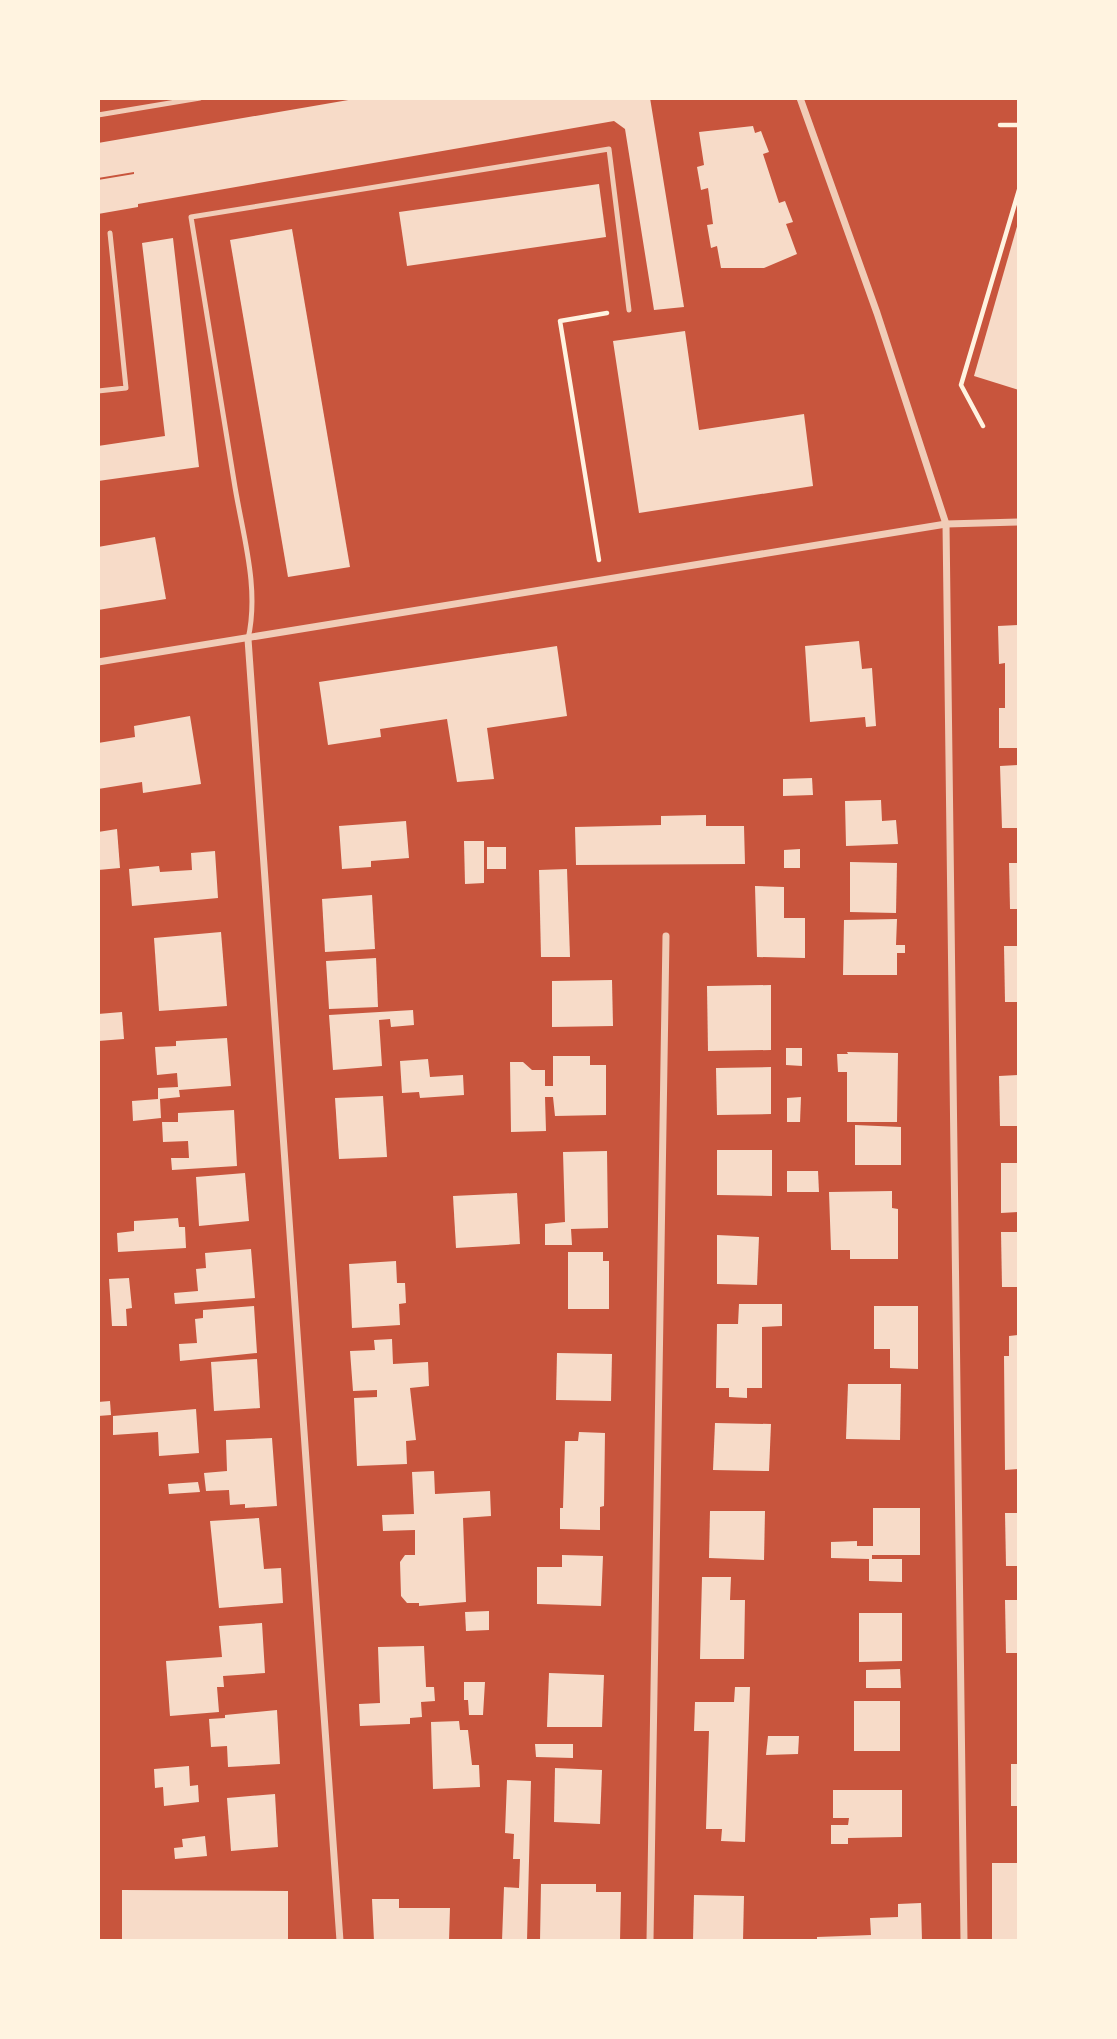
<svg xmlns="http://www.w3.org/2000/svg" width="1117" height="2039" viewBox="0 0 1117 2039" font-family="Signika,sans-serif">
<rect width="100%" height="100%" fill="#c8553d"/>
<g fill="#f7dbc8">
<polygon points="360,98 650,98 684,307 654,310 625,129 614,121 138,204 138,207 98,214 98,180 134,174 134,172 98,178 98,143"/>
<polygon points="753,126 755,133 761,131 769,152 763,154 779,203 785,201 793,222 786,224 797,254 764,268 721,268 717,246 711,248 707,225 713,224 708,188 701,190 697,167 704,165 699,132"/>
<polygon points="599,184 606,237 407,266 399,212"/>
<polygon points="1018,223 1019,224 1019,390 974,376"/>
<polygon points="292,229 350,567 288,577 230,240"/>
<polygon points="173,238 199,467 98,481 98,446 165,436 142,243"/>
<polygon points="685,331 699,430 804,414 813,486 639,513 613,341"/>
<polygon points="155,537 166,599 98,610 98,547"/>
<polygon points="1019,625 1019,748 999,748 999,708 1005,708 1005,663 999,664 998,626"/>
<polygon points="859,641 862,669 872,668 876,726 866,727 865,717 810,722 805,646"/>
<polygon points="557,646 567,716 487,728 494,779 457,782 447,719 380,729 381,737 328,745 319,682"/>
<polygon points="190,716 201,784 143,793 142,782 98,789 98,743 135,737 134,726"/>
<polygon points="1019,765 1019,828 1002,828 1000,766"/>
<polygon points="812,778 813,795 783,796 783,779"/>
<polygon points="881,800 882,821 896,820 898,844 846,846 845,801"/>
<polygon points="706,815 706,826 744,826 745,864 576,865 575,827 661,825 661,816"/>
<polygon points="406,821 409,858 371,861 371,867 342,869 339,826"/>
<polygon points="117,829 120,868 98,870 98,832"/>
<polygon points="464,841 484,841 484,883 465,884"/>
<rect x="487" y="847" width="19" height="22"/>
<polygon points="800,849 800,868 784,868 784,850"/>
<polygon points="215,851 218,898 132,906 129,869 159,866 160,872 192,870 191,853"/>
<polygon points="850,862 897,863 896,913 850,912"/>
<polygon points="1009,863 1019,863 1019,909 1010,909"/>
<polygon points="567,869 570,957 541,957 539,870"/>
<polygon points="755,886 784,887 784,918 805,918 805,958 757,957"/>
<polygon points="372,895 375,949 325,952 322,899"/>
<polygon points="897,919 896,945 905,945 905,953 897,953 897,975 843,975 844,920"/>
<polygon points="221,932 227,1006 159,1011 154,938"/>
<polygon points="1004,946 1019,946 1019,1002 1005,1002"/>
<polygon points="376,958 378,1007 329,1009 326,961"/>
<polygon points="612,980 613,1026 552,1027 552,981"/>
<polygon points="771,985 771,1050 708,1051 707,986"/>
<polygon points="413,1010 414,1025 391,1027 390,1019 379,1020 382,1066 333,1070 329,1015"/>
<polygon points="122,1012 124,1039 98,1041 98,1014"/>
<polygon points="227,1038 231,1086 179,1090 180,1097 160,1099 161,1118 133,1121 132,1101 158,1099 158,1088 178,1087 177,1073 157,1075 155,1047 176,1046 176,1041"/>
<polygon points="786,1048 802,1048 802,1066 786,1065"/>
<polygon points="847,1052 898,1053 897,1122 847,1122 847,1072 838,1072 837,1054 848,1054"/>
<polygon points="553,1056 590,1056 590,1065 606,1065 606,1115 555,1116 553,1097 545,1097 546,1131 511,1132 510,1062 523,1062 532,1070 545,1070 545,1086 553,1086"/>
<polygon points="428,1059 430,1077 463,1075 464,1095 420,1098 419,1092 402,1093 400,1061"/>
<polygon points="771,1067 771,1114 717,1115 716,1068"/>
<polygon points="1019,1075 1019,1126 1000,1126 999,1076"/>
<polygon points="383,1096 387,1157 339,1159 335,1098"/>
<polygon points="801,1097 800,1122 787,1122 787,1098"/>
<polygon points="234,1110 237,1166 172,1170 171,1158 189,1158 188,1141 163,1142 162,1122 178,1122 178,1113"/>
<polygon points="855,1125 901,1127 901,1165 855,1165"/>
<polygon points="717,1150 772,1150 772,1196 717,1195"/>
<polygon points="607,1151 608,1228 571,1229 572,1245 545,1245 545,1224 565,1222 563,1152"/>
<polygon points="1001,1163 1019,1163 1019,1212 1001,1213"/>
<polygon points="787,1171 818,1171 819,1192 787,1192"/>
<polygon points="245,1173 249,1221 199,1226 196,1177"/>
<polygon points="892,1191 892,1208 898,1209 898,1259 850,1259 850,1250 831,1250 829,1192"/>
<polygon points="517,1193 520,1244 456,1248 453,1196"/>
<polygon points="178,1218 179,1227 185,1227 186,1248 118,1252 117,1233 134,1231 134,1221"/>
<polygon points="1001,1232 1019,1232 1019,1287 1002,1287"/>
<polygon points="717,1235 759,1237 757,1285 717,1284"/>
<polygon points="251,1249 255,1298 175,1304 174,1293 198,1291 196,1269 206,1268 205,1253"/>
<polygon points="568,1252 603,1252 603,1261 609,1261 609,1309 568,1309"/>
<polygon points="396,1261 397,1283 405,1283 406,1303 399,1304 400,1325 352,1328 349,1264"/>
<polygon points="129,1278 132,1308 126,1309 127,1326 112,1326 109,1279"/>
<polygon points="739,1304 782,1304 782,1326 762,1327 762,1388 747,1388 747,1398 729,1397 729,1388 716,1388 717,1324 738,1324"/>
<polygon points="254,1306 257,1353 180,1361 179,1344 197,1343 195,1319 203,1318 203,1310"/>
<polygon points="874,1306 918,1306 918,1369 890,1368 890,1349 874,1349"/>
<polygon points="1019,1335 1019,1469 1005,1470 1004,1356 1009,1356 1009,1336"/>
<polygon points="392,1339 393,1364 428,1362 429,1386 410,1388 416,1440 406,1441 407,1464 357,1466 354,1398 377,1397 377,1390 353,1391 350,1351 375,1350 374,1340"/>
<polygon points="557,1353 612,1354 611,1401 556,1400"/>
<polygon points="257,1359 260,1408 214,1411 211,1362"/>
<polygon points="848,1384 901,1384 900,1440 846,1439"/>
<polygon points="110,1401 111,1415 98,1416 98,1402"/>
<polygon points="196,1409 199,1453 159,1456 158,1432 113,1435 113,1416"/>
<polygon points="715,1423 771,1424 769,1471 713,1470"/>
<polygon points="579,1432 605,1433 604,1506 600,1507 600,1530 560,1529 560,1508 563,1508 565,1441 578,1441"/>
<polygon points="272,1438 277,1506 245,1508 245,1504 230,1505 229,1490 206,1491 204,1473 227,1471 226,1440"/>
<polygon points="434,1471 435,1494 490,1491 491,1516 463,1518 466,1602 419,1606 419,1603 407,1603 401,1596 400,1562 405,1555 415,1555 415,1530 383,1531 382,1515 414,1514 412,1472"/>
<polygon points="198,1482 200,1492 169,1494 168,1484"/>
<polygon points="873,1508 920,1508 920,1555 872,1555 872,1559 902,1559 902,1582 869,1581 869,1559 831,1558 831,1542 857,1541 857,1546 873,1546"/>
<polygon points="710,1511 765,1511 764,1560 709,1558"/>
<polygon points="1005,1513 1019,1513 1019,1566 1006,1566"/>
<polygon points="259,1518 264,1569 281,1568 283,1603 219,1608 210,1521"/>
<polygon points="562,1555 603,1556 601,1606 537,1604 537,1567 562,1567"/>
<polygon points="702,1577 731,1577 730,1600 745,1600 744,1659 700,1659"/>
<polygon points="1005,1600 1019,1600 1019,1653 1006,1653"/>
<polygon points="489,1611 489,1630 466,1631 465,1612"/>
<polygon points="859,1613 902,1613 902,1661 859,1662"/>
<polygon points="262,1623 265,1673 223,1676 224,1687 217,1687 219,1712 170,1716 166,1661 222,1657 219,1626"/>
<polygon points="424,1646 426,1687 434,1687 435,1701 421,1702 422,1717 410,1718 410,1724 360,1726 359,1704 380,1703 378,1647"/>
<polygon points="900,1669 901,1688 866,1688 866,1670"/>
<polygon points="549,1673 604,1675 602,1727 547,1727"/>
<polygon points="464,1682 485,1682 483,1715 469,1715 468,1700 464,1700"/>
<polygon points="735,1687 750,1687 745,1842 721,1841 722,1829 706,1829 709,1731 694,1731 695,1702 734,1702"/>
<rect x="854" y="1701" width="46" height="50"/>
<polygon points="277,1710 280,1764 228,1767 227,1746 211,1747 209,1719 225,1718 225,1715"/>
<polygon points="459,1721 460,1730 468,1730 472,1765 479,1765 480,1787 433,1789 431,1722"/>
<polygon points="768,1736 799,1736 798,1754 766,1755"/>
<polygon points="535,1744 573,1744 573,1758 536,1757"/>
<rect x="1011" y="1764" width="8" height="42"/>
<polygon points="189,1766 190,1786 198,1785 199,1802 164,1806 163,1787 155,1788 154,1769"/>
<polygon points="555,1768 602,1770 600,1824 554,1822"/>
<polygon points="507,1780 531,1781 527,1941 502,1941 504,1887 519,1888 520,1859 513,1859 514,1834 505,1833"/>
<polygon points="833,1790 902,1790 902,1837 848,1838 848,1844 831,1844 831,1825 848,1825 849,1818 833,1818"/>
<polygon points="275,1794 278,1847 231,1851 227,1798"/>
<polygon points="205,1836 207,1856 175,1859 174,1848 183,1847 182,1839"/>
<rect x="992" y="1863" width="27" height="78"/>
<polygon points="541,1884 596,1884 596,1892 621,1892 620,1941 540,1941"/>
<polygon points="122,1890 288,1891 288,1941 122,1941"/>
<polygon points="694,1895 744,1896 743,1941 693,1941"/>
<polygon points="372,1899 399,1899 399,1908 450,1908 449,1941 374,1941"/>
<polygon points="921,1903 922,1941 817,1941 817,1937 871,1935 870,1918 898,1917 898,1904"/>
</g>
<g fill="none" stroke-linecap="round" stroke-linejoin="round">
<g stroke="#fff3e0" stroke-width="4.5">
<polyline points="1000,125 1019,125"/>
<polyline points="983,426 961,385 1019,190"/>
<polyline points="599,560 560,321 607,313"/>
</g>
<g stroke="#f1ccb7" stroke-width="5">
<polyline points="98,115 200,98"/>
<polyline points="98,391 126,388 110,233"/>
<path d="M 248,639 C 260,587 242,533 234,481 C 219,393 205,305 191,217 L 609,149 L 629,310"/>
</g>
<g stroke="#f1ccb7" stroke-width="7">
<polyline points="800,98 877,313 946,524 964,1941"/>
<polyline points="248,639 340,1941"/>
<polyline points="98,662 946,524 1019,522"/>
<polyline points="650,1941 666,936"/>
</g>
</g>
<rect width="1117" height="2039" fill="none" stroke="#fff3e0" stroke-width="200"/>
</svg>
